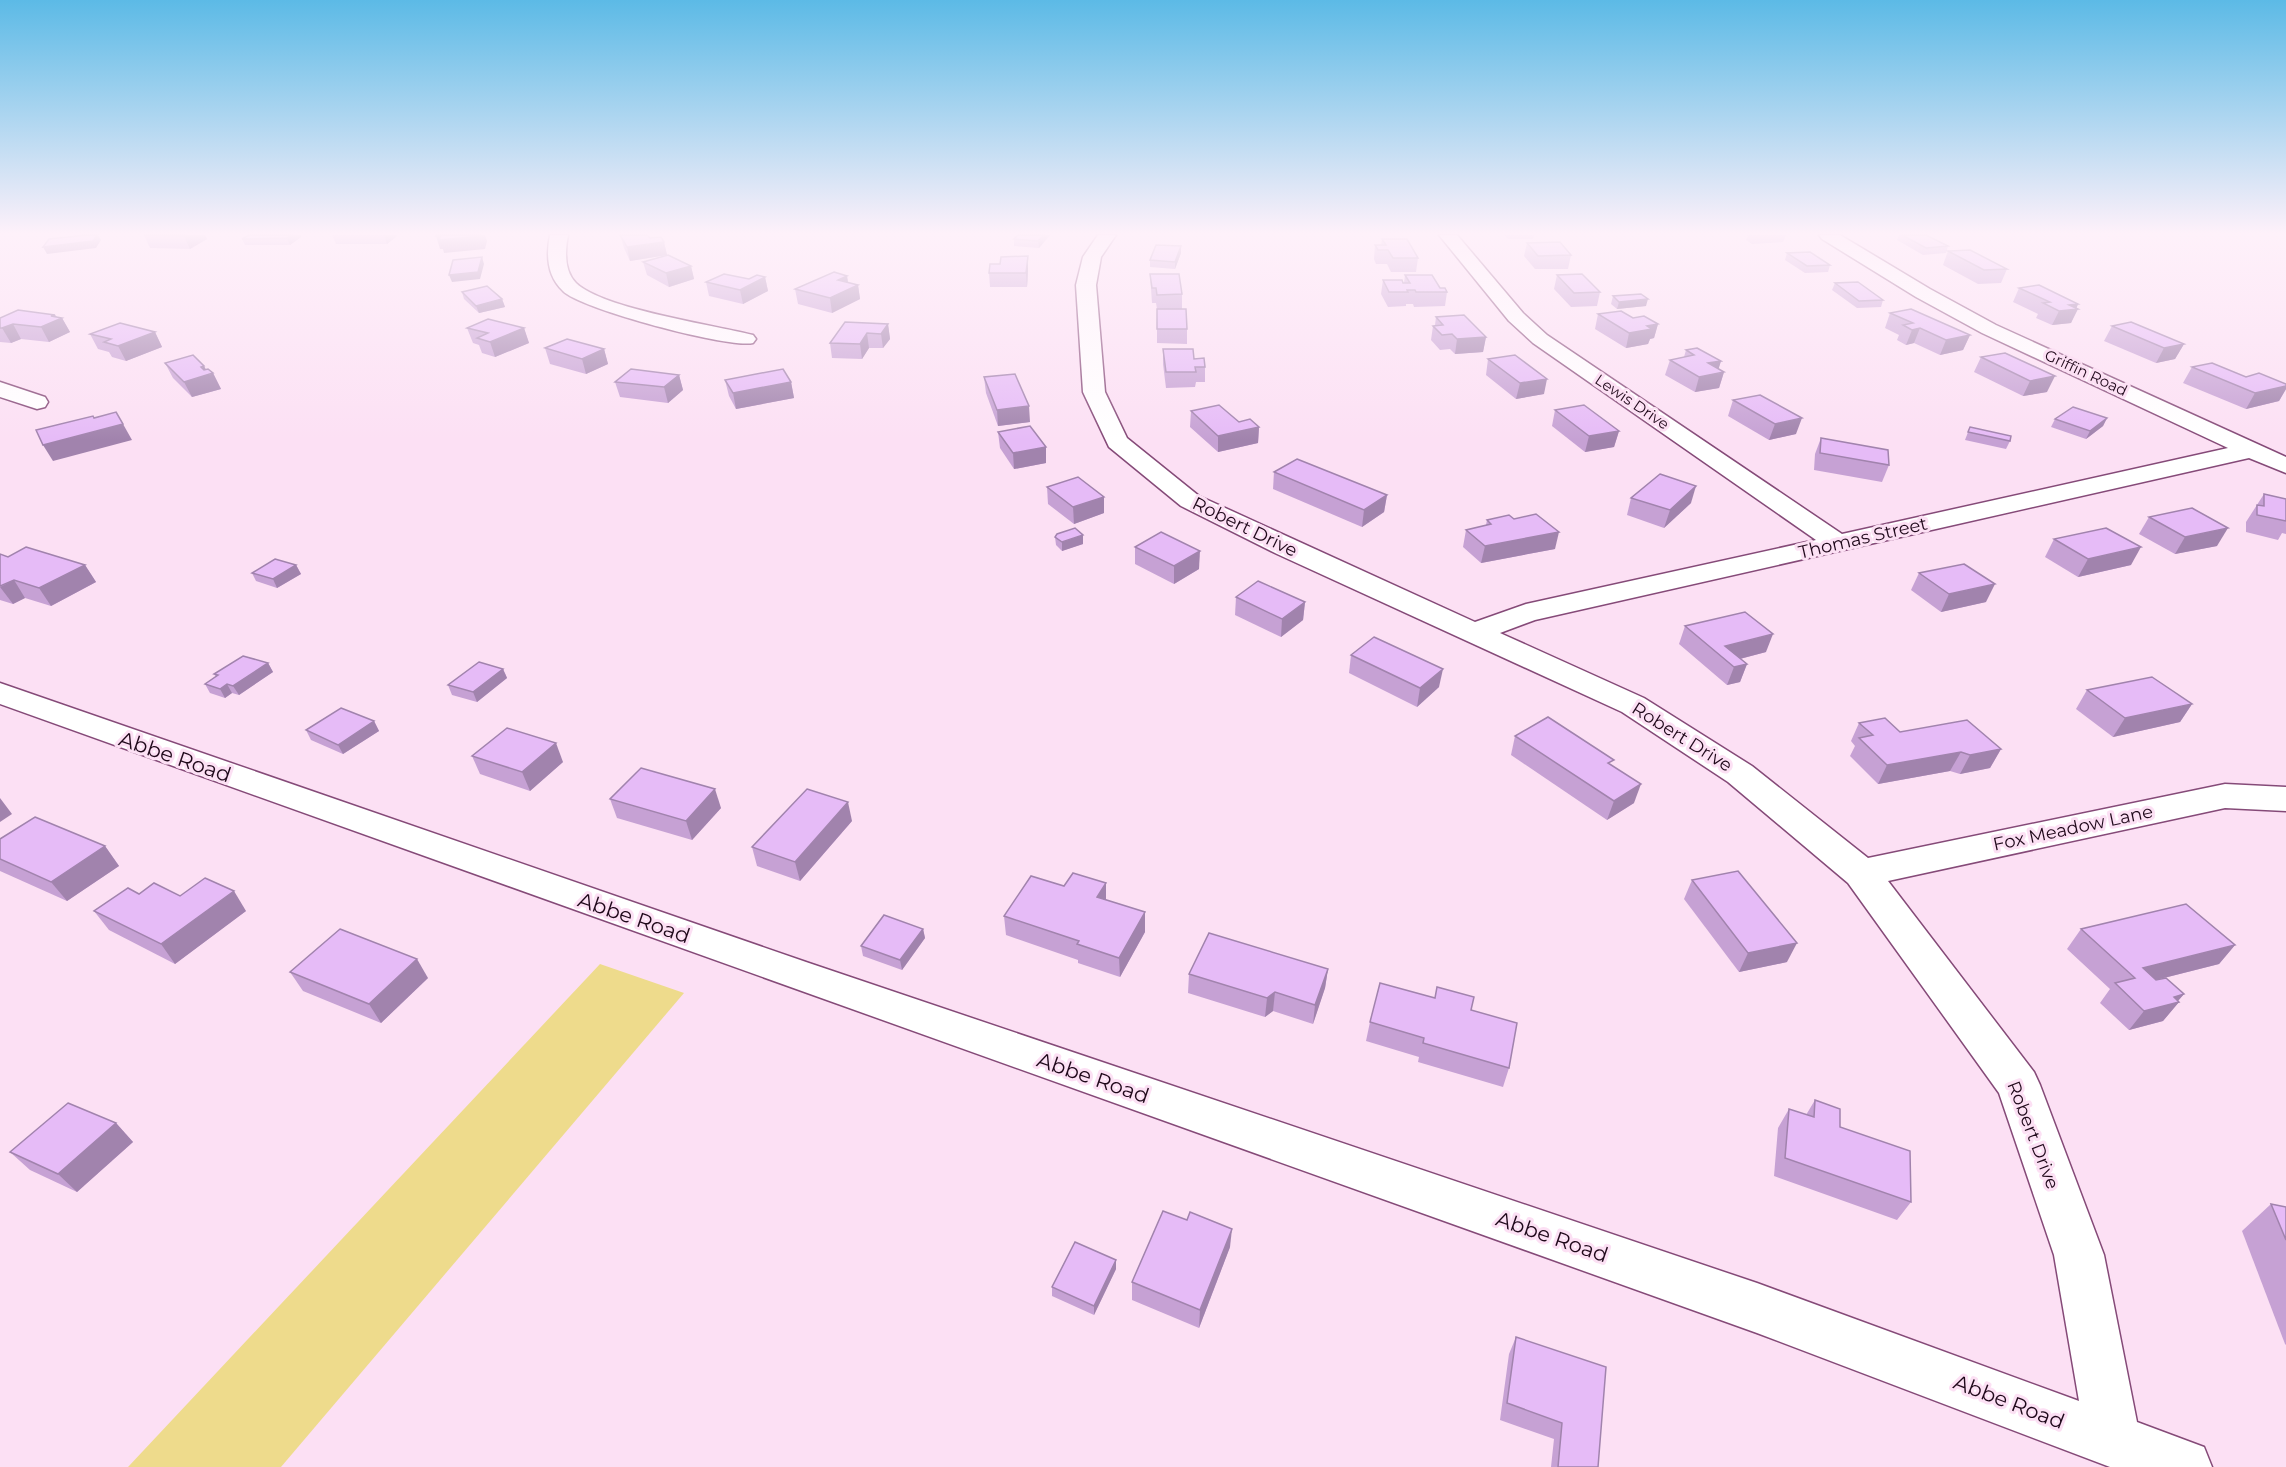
<svg xmlns="http://www.w3.org/2000/svg" width="2286" height="1467" viewBox="0 0 2286 1467" font-family="Montserrat,sans-serif">
<rect width="100%" height="100%" fill="#fce0f4"/>
<polygon fill="#eedb8c" points="600,964 684,993 281,1467 128,1467"/>
<g fill="none" stroke-linecap="round" stroke-linejoin="round">
<defs>
<g id="minor">
<path d="M 550,235 L 568,235 C 565,250 564,271 576,283 C 603,309 714,325 753,335 L 756,339 L 753,343 C 731,349 580,309 563,291 C 547,276 546,255 550,235 Z"/>
<polygon points="1098,235 1116,235 1101,257 1096,285 1105,392 1127,438 1199,496 1475,622 1526,604 1816,540 1533,343 1509,321 1439,235 1457,235 1523,313 1547,335 1842,534 2228,448 1982,333 1916,297 1822,239 1819,235 1840,235 1930,289 1996,325 2286,457 2286,473 2249,458 1535,620 1500,633 1644,698 1752,766 1868,858 2225,784 2286,787 2286,811 2225,808 1888,881 2034,1072 2040,1085 2104,1255 2137,1422 2204,1447 2212,1467 2110,1467 1757,1333 0,704 0,683 806,962 1757,1283 2079,1401 2054,1255 1999,1093 1848,883 1728,782 1622,712 1277,554 1181,506 1109,447 1083,392 1076,285 1083,257"/>
<polygon points="0,382 45,397 48,402 45,407 37,409 0,397"/>
</g>
</defs>
<use href="#minor" stroke="#854a78" stroke-width="3"/>
<use href="#minor" fill="#fff" fill-rule="evenodd"/>
</g>
<g fill="#c6a1d4">
<polygon points="144,235 205,235 207,239 190,249 150,248"/>
<polygon points="249,235 301,235 301,237 290,245 245,245 242,239"/>
<polygon points="332,235 396,235 397,236 387,244 336,244"/>
<polygon points="620,235 650,238 664,242 667,255 691,266 694,279 669,287 647,275 643,262 667,255 630,261 624,248"/>
<polygon points="1018,235 1050,235 1039,248 1014,246 1014,239"/>
<polygon points="1504,235 1534,235 1533,239 1508,239"/>
<polygon points="1745,235 1786,235 1783,242 1752,244 1746,240 1748,236"/>
<polygon points="1899,235 1926,235 1948,246 1946,253 1923,255 1897,240"/>
<polygon points="1382,239 1418,258 1416,272 1391,272 1387,264 1376,264 1374,259 1375,245 1381,245"/>
<polygon points="1527,243 1571,255 1568,269 1535,269 1524,256"/>
<polygon points="1181,246 1181,253 1175,269 1150,267 1150,260"/>
<polygon points="1948,251 2007,269 2001,283 1978,284 1943,265"/>
<polygon points="1787,253 1830,265 1828,272 1805,273 1785,260"/>
<polygon points="1028,270 1027,287 990,287 989,273"/>
<polygon points="1150,274 1182,294 1182,309 1157,309 1156,303 1152,303"/>
<polygon points="1405,275 1440,288 1447,292 1445,306 1414,307 1413,304 1406,304 1406,306 1388,307 1381,294 1383,280 1404,283"/>
<polygon points="1557,275 1600,292 1597,306 1571,307 1554,289"/>
<polygon points="847,276 848,283 858,285 860,299 832,313 798,304 795,289"/>
<polygon points="765,277 768,291 743,304 709,296 706,282"/>
<polygon points="1835,283 1883,300 1881,307 1857,308 1832,290"/>
<polygon points="2019,288 2078,304 2071,323 2052,325 2036,318 2038,314 2013,302"/>
<polygon points="462,292 502,299 505,307 479,313 464,299"/>
<polygon points="1613,296 1646,306 1617,309 1611,304"/>
<polygon points="1157,309 1187,329 1187,344 1157,343"/>
<polygon points="1890,313 1970,335 1963,350 1940,355 1914,343 1906,345 1897,340 1899,335 1885,328"/>
<polygon points="1598,314 1633,318 1658,324 1654,338 1650,339 1648,344 1626,348 1595,329"/>
<polygon points="55,315 57,317 62,318 70,332 49,342 21,339 11,343 0,342 0,318"/>
<polygon points="1436,317 1486,337 1483,352 1455,354 1450,349 1440,350 1431,340 1433,326 1435,325"/>
<polygon points="888,324 890,339 883,348 869,348 862,359 832,358 830,343"/>
<polygon points="2112,326 2184,344 2175,359 2156,363 2104,341"/>
<polygon points="467,328 524,328 529,343 495,357 482,353 479,345 473,343"/>
<polygon points="155,332 162,347 126,361 112,357 109,352 98,349 90,334"/>
<polygon points="545,348 604,349 608,364 586,374 550,364"/>
<polygon points="1163,349 1194,359 1205,367 1205,382 1196,382 1195,387 1166,388 1163,364"/>
<polygon points="1686,350 1721,361 1718,369 1724,372 1719,388 1695,392 1665,375 1670,360 1684,357"/>
<polygon points="2005,353 2047,392 2023,396 1974,372 1981,357"/>
<polygon points="1488,359 1544,394 1516,399 1486,375"/>
<polygon points="165,363 206,369 213,373 221,389 192,397 173,378"/>
<polygon points="2192,367 2286,384 2286,389 2279,401 2246,409 2183,383"/>
<polygon points="679,375 683,390 668,403 620,397 615,382"/>
<polygon points="984,377 1030,422 998,426 986,393"/>
<polygon points="725,380 791,382 794,398 736,409 729,396"/>
<polygon points="1733,400 1796,434 1769,440 1728,416"/>
<polygon points="1555,410 1619,431 1614,447 1585,452 1552,426"/>
<polygon points="1191,411 1259,427 1258,443 1218,452 1190,427"/>
<polygon points="2107,418 2103,426 2086,439 2051,427 2055,419"/>
<polygon points="1970,427 2010,441 2006,449 1965,440"/>
<polygon points="998,432 1046,447 1046,463 1014,469 1000,448"/>
<polygon points="1821,438 1889,465 1882,482 1814,470 1815,454"/>
<polygon points="1274,472 1387,495 1384,512 1362,527 1273,489"/>
<polygon points="1047,487 1104,497 1104,513 1074,524 1048,504"/>
<polygon points="2264,494 2286,499 2286,534 2282,533 2278,540 2246,532 2246,522"/>
<polygon points="1631,498 1691,503 1664,528 1627,515"/>
<polygon points="2149,517 2217,546 2175,554 2139,534"/>
<polygon points="1514,519 1555,549 1481,563 1463,547 1466,530 1486,525 1487,520"/>
<polygon points="1055,537 1083,544 1062,551 1056,545"/>
<polygon points="2054,539 2131,565 2078,577 2045,557"/>
<polygon points="1135,547 1199,569 1174,584 1135,564"/>
<polygon points="0,554 8,557 85,565 96,582 51,606 25,598 13,604 0,600"/>
<polygon points="296,565 301,574 277,588 256,581 252,573"/>
<polygon points="1919,573 1986,602 1941,612 1911,590"/>
<polygon points="1236,597 1305,602 1303,620 1281,637 1235,615"/>
<polygon points="1685,626 1766,652 1740,659 1747,664 1740,682 1727,685 1679,644"/>
<polygon points="1351,655 1439,687 1417,707 1349,673"/>
<polygon points="268,663 273,672 239,695 232,693 225,698 210,693 205,684 216,677 214,674"/>
<polygon points="503,669 507,678 477,702 452,695 448,685"/>
<polygon points="2087,690 2192,704 2180,722 2113,737 2076,709"/>
<polygon points="374,721 379,731 343,754 311,740 306,730"/>
<polygon points="1859,723 1900,732 2001,749 1990,768 1960,774 1950,771 1878,784 1850,756 1855,746 1851,741"/>
<polygon points="1515,736 1612,766 1634,803 1607,820 1511,755"/>
<polygon points="472,756 563,762 530,791 480,774"/>
<polygon points="610,799 721,808 692,840 617,818"/>
<polygon points="852,821 800,881 757,866 752,847"/>
<polygon points="0,839 105,846 119,866 67,901 0,871"/>
<polygon points="1692,880 1787,962 1739,972 1684,899"/>
<polygon points="1106,883 1106,900 1145,932 1120,977 1078,963 1078,960 1006,935 1004,916 1064,886"/>
<polygon points="139,894 180,896 246,911 175,964 109,930 94,911"/>
<polygon points="923,929 925,938 902,970 863,956 861,946"/>
<polygon points="2081,929 2235,945 2219,964 2156,980 2184,994 2178,1001 2179,1002 2163,1021 2129,1030 2100,1003 2110,989 2067,949"/>
<polygon points="1328,969 1325,988 1313,1024 1273,1011 1265,1017 1188,993 1189,974"/>
<polygon points="290,972 428,978 381,1023 303,991"/>
<polygon points="1471,1010 1509,1068 1503,1087 1418,1062 1419,1057 1366,1041 1370,1022"/>
<polygon points="1815,1100 1911,1202 1897,1220 1774,1176 1778,1128 1789,1109 1806,1115"/>
<polygon points="116,1123 133,1142 77,1192 30,1170 10,1152"/>
<polygon points="2271,1204 2286,1207 2286,1345 2285,1344 2242,1231"/>
<polygon points="1230,1247 1199,1328 1132,1300 1132,1282"/>
<polygon points="1116,1260 1116,1269 1094,1315 1052,1296 1052,1287"/>
<polygon points="1516,1337 1598,1467 1551,1467 1554,1439 1500,1420 1509,1354"/>
</g>
<g fill="#a183ad">
<polygon points="97,235 98,235 101,240 96,248 47,254 43,247"/>
<polygon points="186,235 205,235 207,239 190,249 184,236"/>
<polygon points="292,235 301,235 301,237 290,245 287,238"/>
<polygon points="384,235 396,235 397,236 387,244"/>
<polygon points="441,235 485,235 487,241 485,249 444,253 443,249 440,249 436,236"/>
<polygon points="1044,235 1050,235 1039,248 1038,241"/>
<polygon points="664,242 667,255 630,261 627,247"/>
<polygon points="1181,246 1181,253 1175,269 1175,262"/>
<polygon points="1028,256 1028,270 1027,287 1026,273"/>
<polygon points="482,257 484,264 480,279 452,282 449,275"/>
<polygon points="691,266 694,279 669,287 666,273"/>
<polygon points="847,276 849,289 858,285 860,299 832,313 830,298 838,280"/>
<polygon points="765,277 768,291 743,304 740,290"/>
<polygon points="502,299 505,307 479,313 476,306"/>
<polygon points="1648,299 1646,306 1617,309 1619,302"/>
<polygon points="2078,304 2076,309 2078,309 2071,323 2052,325 2059,311 2069,305"/>
<polygon points="55,315 58,320 62,318 70,332 49,342 41,327 51,316"/>
<polygon points="13,324 21,339 11,343 2,328"/>
<polygon points="888,324 890,339 883,348 881,334"/>
<polygon points="1658,324 1654,338 1650,339 1648,344 1626,348 1629,333 1647,326"/>
<polygon points="524,328 529,343 495,357 490,342"/>
<polygon points="1920,328 1914,343 1906,345 1912,330"/>
<polygon points="155,332 162,347 126,361 118,346"/>
<polygon points="867,333 869,348 862,359 860,344"/>
<polygon points="1970,335 1963,350 1940,355 1946,340"/>
<polygon points="1486,337 1483,352 1455,354 1457,339"/>
<polygon points="2184,344 2175,359 2156,363 2164,348"/>
<polygon points="604,349 608,364 586,374 582,359"/>
<polygon points="1721,361 1717,374 1724,372 1719,388 1695,392 1699,377 1708,363"/>
<polygon points="204,366 209,375 213,373 221,389 192,397 184,382"/>
<polygon points="679,375 683,390 668,403 664,387"/>
<polygon points="2055,376 2047,392 2023,396 2030,381"/>
<polygon points="1547,379 1544,394 1516,399 1520,383"/>
<polygon points="791,382 794,398 736,409 733,393"/>
<polygon points="2286,386 2286,389 2279,401 2246,409 2255,393"/>
<polygon points="1029,406 1030,422 998,426 997,410"/>
<polygon points="1802,418 1796,434 1769,440 1775,424"/>
<polygon points="2107,418 2103,426 2086,439 2090,431"/>
<polygon points="123,424 132,440 53,461 43,445"/>
<polygon points="1259,427 1258,443 1218,452 1218,436"/>
<polygon points="1619,431 1614,447 1585,452 1589,436"/>
<polygon points="1046,447 1046,463 1014,469 1013,453"/>
<polygon points="1696,486 1691,503 1664,528 1670,510"/>
<polygon points="1387,495 1384,512 1362,527 1364,510"/>
<polygon points="1104,497 1104,513 1074,524 1073,507"/>
<polygon points="2228,528 2217,546 2175,554 2185,537"/>
<polygon points="1559,532 1555,549 1481,563 1485,546"/>
<polygon points="1083,535 1083,544 1062,551 1062,542"/>
<polygon points="2141,547 2131,565 2078,577 2088,559"/>
<polygon points="1200,551 1199,569 1174,584 1174,566"/>
<polygon points="85,565 96,582 51,606 39,588"/>
<polygon points="296,565 301,574 277,588 273,579"/>
<polygon points="14,580 25,598 13,604 0,587"/>
<polygon points="1995,584 1986,602 1941,612 1949,594"/>
<polygon points="1305,602 1303,620 1281,637 1282,619"/>
<polygon points="1773,634 1766,652 1728,662 1725,646"/>
<polygon points="268,663 273,672 239,695 233,686"/>
<polygon points="1747,664 1740,682 1727,685 1734,667"/>
<polygon points="503,669 507,678 477,702 473,692"/>
<polygon points="1443,669 1439,687 1417,707 1420,688"/>
<polygon points="227,684 232,693 225,698 220,689"/>
<polygon points="2192,704 2180,722 2113,737 2125,718"/>
<polygon points="374,721 379,731 343,754 338,745"/>
<polygon points="556,743 563,762 530,791 522,772"/>
<polygon points="2001,749 1990,768 1960,774 1970,755"/>
<polygon points="1961,752 1950,771 1878,784 1887,765"/>
<polygon points="1641,784 1634,803 1607,820 1614,801"/>
<polygon points="715,789 721,808 692,840 686,821"/>
<polygon points="0,798 12,814 0,822"/>
<polygon points="848,802 852,821 800,881 795,862"/>
<polygon points="105,846 119,866 67,901 51,882"/>
<polygon points="1106,883 1106,903 1097,897"/>
<polygon points="234,891 246,911 175,964 161,944"/>
<polygon points="1145,912 1145,932 1120,977 1119,958"/>
<polygon points="923,929 925,938 902,970 900,960"/>
<polygon points="1797,943 1787,962 1739,972 1748,953"/>
<polygon points="2235,945 2219,964 2128,987 2143,968"/>
<polygon points="417,959 428,978 381,1023 369,1004"/>
<polygon points="1328,969 1325,988 1313,1024 1315,1005"/>
<polygon points="1275,992 1273,1011 1265,1017 1267,998"/>
<polygon points="2184,994 2177,1002 2179,1002 2163,1021 2129,1030 2144,1011 2174,997"/>
<polygon points="116,1123 133,1142 77,1192 58,1174"/>
<polygon points="1232,1229 1230,1247 1199,1328 1200,1310"/>
<polygon points="1116,1260 1116,1269 1094,1315 1094,1306"/>
</g>
<g fill="#e6bbf7" stroke="#a183ad" stroke-width="1.5">
<polygon points="87,235 97,235 93,241 43,247 49,239"/>
<polygon points="144,235 186,235 184,236"/>
<polygon points="249,235 292,235 287,238 242,239"/>
<polygon points="436,235 481,235 481,236 439,240 441,235 436,236"/>
<polygon points="620,235 647,235 650,238 661,237 664,242 627,247"/>
<polygon points="1018,235 1044,235 1038,241 1014,239"/>
<polygon points="1902,235 1926,235 1948,246 1926,248"/>
<polygon points="1382,239 1407,239 1418,258 1393,258 1388,250 1378,250 1375,245 1386,245"/>
<polygon points="1560,242 1571,255 1538,256 1527,243"/>
<polygon points="1156,245 1181,246 1175,262 1150,260"/>
<polygon points="1970,250 2007,269 1984,270 1948,251"/>
<polygon points="1810,252 1830,265 1807,266 1787,253"/>
<polygon points="668,255 691,266 666,273 643,262"/>
<polygon points="1028,256 1026,273 989,273 990,264 1000,264 1001,257"/>
<polygon points="482,257 478,272 449,275 453,260"/>
<polygon points="834,272 847,276 838,280 858,285 830,298 795,289"/>
<polygon points="724,274 749,279 757,275 765,277 740,290 706,282"/>
<polygon points="1150,274 1179,274 1182,294 1157,295 1156,288 1152,288"/>
<polygon points="1582,274 1600,292 1574,293 1557,275"/>
<polygon points="1405,275 1432,275 1440,288 1445,288 1447,292 1416,292 1415,290 1407,290 1408,292 1389,292 1383,280 1402,280 1403,283 1410,283"/>
<polygon points="1858,282 1883,300 1859,301 1835,283"/>
<polygon points="2039,285 2078,304 2069,305 2078,309 2059,311 2043,303 2050,302 2019,288"/>
<polygon points="487,286 502,299 476,306 462,292"/>
<polygon points="1641,294 1648,299 1619,302 1613,296"/>
<polygon points="1157,309 1186,309 1187,329 1157,329"/>
<polygon points="1911,309 1970,335 1946,340 1920,328 1912,330 1903,325 1913,323 1890,313"/>
<polygon points="18,310 55,315 51,316 62,318 41,327 13,324 2,328 0,328 0,318"/>
<polygon points="1621,311 1633,318 1644,316 1658,324 1647,326 1652,329 1629,333 1598,314"/>
<polygon points="1464,315 1486,337 1457,339 1452,334 1442,335 1433,326 1443,325 1436,317"/>
<polygon points="488,319 524,328 490,342 477,338 488,333 467,328"/>
<polygon points="845,322 888,324 881,334 867,333 860,344 830,343"/>
<polygon points="2131,322 2184,344 2164,348 2112,326"/>
<polygon points="120,323 155,332 118,346 104,342 111,339 90,334"/>
<polygon points="567,339 604,349 582,359 545,348"/>
<polygon points="1697,348 1721,361 1708,363 1724,372 1699,377 1670,360 1694,355 1686,350"/>
<polygon points="1163,349 1193,349 1194,359 1204,358 1205,367 1195,367 1196,372 1166,372"/>
<polygon points="2005,353 2055,376 2030,381 1981,357"/>
<polygon points="193,355 204,366 201,367 204,370 208,369 213,373 184,382 165,363"/>
<polygon points="1515,355 1547,379 1520,383 1488,359"/>
<polygon points="2212,363 2246,377 2259,373 2286,384 2286,386 2255,393 2192,367"/>
<polygon points="631,369 679,375 664,387 615,382"/>
<polygon points="783,369 791,382 733,393 725,380"/>
<polygon points="1015,374 1029,406 997,410 984,377"/>
<polygon points="1760,395 1802,418 1775,424 1733,400"/>
<polygon points="1219,405 1239,422 1250,419 1259,427 1218,436 1191,411"/>
<polygon points="1584,405 1619,431 1589,436 1555,410"/>
<polygon points="2073,407 2107,418 2090,431 2055,419"/>
<polygon points="116,412 123,424 43,445 36,430 93,416 94,418"/>
<polygon points="1030,426 1046,447 1013,453 998,432"/>
<polygon points="1970,427 2011,436 2010,441 1968,432"/>
<polygon points="1821,438 1888,450 1889,465 1820,453"/>
<polygon points="1297,459 1387,495 1364,510 1274,472"/>
<polygon points="1660,474 1696,486 1670,510 1631,498"/>
<polygon points="1078,477 1104,497 1073,507 1047,487"/>
<polygon points="2264,494 2286,499 2286,521 2257,515 2257,505 2264,506"/>
<polygon points="2192,508 2228,528 2185,537 2149,517"/>
<polygon points="1536,514 1559,532 1485,546 1466,530 1491,524 1487,520 1509,515 1514,519"/>
<polygon points="1075,528 1083,535 1062,542 1055,537 1057,534"/>
<polygon points="2106,528 2141,547 2088,559 2054,539"/>
<polygon points="1161,532 1200,551 1174,566 1135,547"/>
<polygon points="26,547 85,565 39,588 14,580 0,586 0,554 8,557"/>
<polygon points="275,559 296,565 273,579 252,573"/>
<polygon points="1964,564 1995,584 1949,594 1919,573"/>
<polygon points="1258,581 1305,602 1282,619 1236,597"/>
<polygon points="1745,612 1773,634 1725,646 1747,664 1734,667 1685,626"/>
<polygon points="1374,637 1443,669 1420,688 1351,655"/>
<polygon points="243,656 268,663 233,686 227,684 220,689 205,684 218,675 214,674"/>
<polygon points="479,662 503,669 473,692 448,685"/>
<polygon points="2152,677 2192,704 2125,718 2087,690"/>
<polygon points="341,708 374,721 338,745 306,730"/>
<polygon points="1548,717 1614,760 1608,763 1641,784 1614,801 1515,736"/>
<polygon points="1885,718 1900,732 1967,720 2001,749 1970,755 1961,752 1887,765 1859,738 1873,735 1859,723"/>
<polygon points="507,728 556,743 522,772 472,756"/>
<polygon points="641,768 715,789 686,821 610,799"/>
<polygon points="807,789 848,802 795,862 752,847"/>
<polygon points="35,817 105,846 51,882 0,859 0,839"/>
<polygon points="1738,871 1797,943 1748,953 1692,880"/>
<polygon points="1073,873 1106,883 1097,897 1145,912 1119,958 1077,944 1079,941 1004,916 1031,876 1064,886"/>
<polygon points="205,878 234,891 161,944 94,911 128,888 139,894 154,883 180,896"/>
<polygon points="2186,904 2235,945 2143,968 2156,980 2166,978 2184,994 2174,997 2179,1002 2144,1011 2115,983 2135,978 2081,929"/>
<polygon points="884,915 923,929 900,960 861,946"/>
<polygon points="340,929 417,959 369,1004 290,972"/>
<polygon points="1209,933 1328,969 1315,1005 1275,992 1267,998 1189,974"/>
<polygon points="1380,983 1435,998 1437,987 1474,997 1471,1010 1517,1023 1509,1068 1423,1043 1424,1038 1370,1022"/>
<polygon points="1815,1100 1840,1109 1840,1127 1910,1151 1911,1202 1785,1158 1789,1109 1814,1117"/>
<polygon points="68,1103 116,1123 58,1174 10,1152"/>
<polygon points="2271,1204 2286,1207 2286,1240"/>
<polygon points="1163,1211 1187,1220 1190,1212 1232,1229 1200,1310 1132,1282"/>
<polygon points="1075,1242 1116,1260 1094,1306 1052,1287"/>
<polygon points="1516,1337 1606,1367 1598,1467 1558,1467 1562,1423 1507,1403"/>
</g>
<linearGradient id="sky" x2="0" y2="1"><stop stop-color="#5cbae6"/><stop offset="0.53" stop-color="#fef1fa"/><stop offset="1" stop-color="#fef1fa" stop-opacity="0"/></linearGradient>
<rect width="2286" height="440" fill="url(#sky)"/>
<g text-anchor="middle" stroke-width="6" stroke-linejoin="round" paint-order="stroke">
<g font-size="15" fill="#1f081a" stroke="#fce0f4">
<text transform="translate(2086 373) rotate(25)" y="5">Griffin Road</text>
<text transform="translate(1632 402) rotate(34)" y="5">Lewis Drive</text>
</g>
<g font-size="18" fill="#1f081a" stroke="#fce0f4">
<text transform="translate(1245 527) rotate(26)" y="6">Robert Drive</text>
<text transform="translate(1863 538) rotate(-13)" y="6">Thomas Street</text>
<text transform="translate(1682 737) rotate(32)" y="6">Robert Drive</text>
<text transform="translate(2073 828) rotate(-12)" y="6">Fox Meadow Lane</text>
<text transform="translate(2033 1135) rotate(69)" y="6">Robert Drive</text>
</g>
<g font-size="21" fill="#1f081a" stroke="#fce0f4">
<text transform="translate(175 757) rotate(19)" y="7">Abbe Road</text>
<text transform="translate(634 918) rotate(19)" y="7">Abbe Road</text>
<text transform="translate(1093 1078) rotate(19)" y="7">Abbe Road</text>
<text transform="translate(1552 1237) rotate(19)" y="7">Abbe Road</text>
<text transform="translate(2009 1402) rotate(21)" y="7">Abbe Road</text>
</g>
</g>
</svg>
